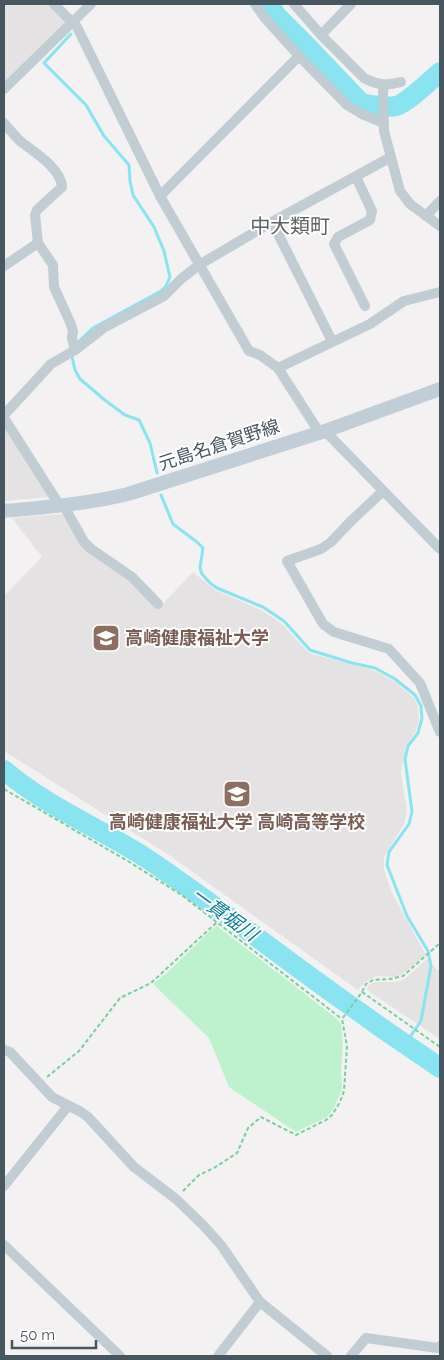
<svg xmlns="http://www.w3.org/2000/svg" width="444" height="1360" viewBox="0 0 444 1360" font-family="Raleway,'Noto Sans JP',sans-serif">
<rect width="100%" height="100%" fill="#f3f1f1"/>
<g fill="#e4e2e3">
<polygon points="4,4 48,4 67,22 4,84"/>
<polygon points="4,425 51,497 4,501"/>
<polygon points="64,514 114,566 159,608 193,572 215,590 261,610 281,623 309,653 375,671 394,681 414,698 418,707 419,718 416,731 406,746 401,773 407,812 404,824 384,857 384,869 392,893 426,955 402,974 395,977 376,976 365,982 358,990 169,855 4,751 4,596 42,557 12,518"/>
<polygon points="427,959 436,969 440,971 440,1039 367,990 368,986 374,982 395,982 403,980"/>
</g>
<polygon fill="#bef2ce" points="217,926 336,1018 341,1024 343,1045 341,1069 342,1090 334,1108 327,1117 296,1132 229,1087 209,1038 153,984 169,971 213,928"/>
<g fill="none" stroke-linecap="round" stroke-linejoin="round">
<g stroke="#89e3f0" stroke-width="3">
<polyline points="71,34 44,63 86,105 104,136 129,165 130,181 133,195 154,227 164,251 170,277 166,286 161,291 93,328 78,342"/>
<polyline points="72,357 75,370 80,379 106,401 125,415 139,420 150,443 157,473"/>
<polyline points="161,495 173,524 197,542 203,548 200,568 202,574 210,583 217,588 263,607 284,621 310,650 352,663 375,668 395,679 415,695 421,706 422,718 418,733 408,746 405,759 412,812 409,824 389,852 387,865 407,916 428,951 431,966 421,1021 405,1044"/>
</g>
<g stroke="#89e3f0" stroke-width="20">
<path d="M 268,4 L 277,16 L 303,42 L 361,103 C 369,105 388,108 396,106 C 407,103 431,80 440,72"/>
<path d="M 4,770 C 47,807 102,829 149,860 C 223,910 292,965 365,1016 C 389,1034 415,1050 440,1068"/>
</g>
<g stroke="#74d19c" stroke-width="2" stroke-dasharray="4 2.5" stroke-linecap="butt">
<polyline points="4,789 131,863 183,896 342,1019"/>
<polyline points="362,992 440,1047"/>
<polyline points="47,1077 79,1051 120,998 151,983 217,922"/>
<polyline points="183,1191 199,1175 214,1168 237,1153 248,1128 261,1117 296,1135 326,1120 332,1115 340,1102 344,1091 347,1046 342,1019 362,992 366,984 373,980 390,979 403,976 440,943"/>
</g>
<g stroke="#c1ccd3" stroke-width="10">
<polyline points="54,4 77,27 160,196 249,351 260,355 278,368 319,432"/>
<polyline points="255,4 264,17 299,56 347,105 362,114 384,123"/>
<path d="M 294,4 L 321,35 L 364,78 C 377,85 387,86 401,82"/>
<polyline points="321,35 351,4"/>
<polyline points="384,85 383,93 384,131 400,191 410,204 440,226"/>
<polyline points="4,89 91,4"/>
<path d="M 4,123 C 9,129 14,135 20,141 C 34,152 61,168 62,187 L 37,210 L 35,215 L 38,243 L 53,265 L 54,287 L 70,322 L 73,331 L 72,338 L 75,350"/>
<polyline points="356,177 372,211 370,220 338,237 334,244 365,306"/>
<polyline points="160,196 299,56"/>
<polyline points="426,216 440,201"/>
<polyline points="272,222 332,341"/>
<polyline points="4,266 38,243"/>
<polyline points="278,368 370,324 404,301 440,292"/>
<polyline points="4,415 51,364 75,350 105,327 164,296 181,279 199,265 272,222 391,157"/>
<polyline points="4,418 60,506"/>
<polyline points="325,431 440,549"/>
<polyline points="383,491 350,522 331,542 321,549 287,561 323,624 334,632 389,649 420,683 440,732"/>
<polyline points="64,506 84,542 90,548 132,577 158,604"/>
<polyline points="4,1050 10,1052 52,1097 81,1112 88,1117 134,1167 176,1199 203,1225 221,1245 260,1302 327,1356"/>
<polyline points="4,1186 68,1106"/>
<polyline points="4,1245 120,1356"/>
<polyline points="218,1356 260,1302"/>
<polyline points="351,1356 366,1338 438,1348 440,1346"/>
</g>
<path stroke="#c1ced8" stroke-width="14" d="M 4,511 C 46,507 87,504 128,494 L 325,431 L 440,389"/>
</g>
<defs>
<symbol id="university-square" viewBox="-11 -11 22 22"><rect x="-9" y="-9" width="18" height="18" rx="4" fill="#8d6e63" stroke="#fff"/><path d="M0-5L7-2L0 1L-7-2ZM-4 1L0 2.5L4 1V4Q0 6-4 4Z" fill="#fff"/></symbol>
<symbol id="school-square" viewBox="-11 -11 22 22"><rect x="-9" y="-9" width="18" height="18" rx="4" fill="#8d6e63" stroke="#fff"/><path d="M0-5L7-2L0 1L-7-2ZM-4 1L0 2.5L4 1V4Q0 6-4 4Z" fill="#fff"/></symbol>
</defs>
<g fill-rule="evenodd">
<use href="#university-square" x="90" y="622" width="32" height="32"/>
<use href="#school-square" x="221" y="778" width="32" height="32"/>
</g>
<g text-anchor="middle" stroke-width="4" stroke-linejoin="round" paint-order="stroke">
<g font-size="18" fill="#48565f" stroke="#fff">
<text transform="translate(219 445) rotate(-18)" y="6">元島名倉賀野線</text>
</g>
<g font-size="18" font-weight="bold" fill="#785e54" stroke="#fff" text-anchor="start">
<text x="125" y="644">高崎健康福祉大学</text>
<text x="237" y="828" text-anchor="middle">高崎健康福祉大学 高崎高等学校</text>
</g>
<g font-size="19" font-style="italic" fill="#088093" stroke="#fff">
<text transform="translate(225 914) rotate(36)" y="7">一貫堀川</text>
</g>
<g font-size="20" fill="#5d6266" stroke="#fff">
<text x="290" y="233">中大類町</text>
</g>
</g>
<rect width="444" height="1360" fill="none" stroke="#48565f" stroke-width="10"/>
<path d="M12 1340v8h84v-8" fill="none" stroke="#48565f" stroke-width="2.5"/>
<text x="20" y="1340" font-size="15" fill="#48565f" stroke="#ffffff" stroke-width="4" paint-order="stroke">50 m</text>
</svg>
